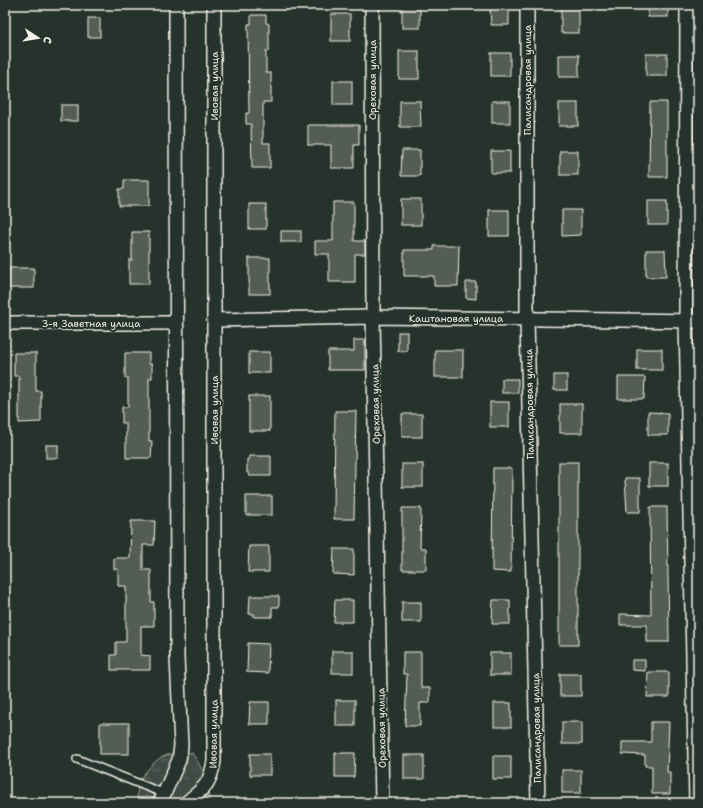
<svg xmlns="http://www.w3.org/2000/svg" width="703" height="808" viewBox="0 0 703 808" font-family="'Shantell Sans',sans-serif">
<defs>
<pattern id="forest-crowns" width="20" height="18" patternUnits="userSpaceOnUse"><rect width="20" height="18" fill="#414b45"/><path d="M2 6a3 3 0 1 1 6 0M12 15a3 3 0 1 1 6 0" fill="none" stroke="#5d6560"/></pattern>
</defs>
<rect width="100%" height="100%" fill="#26332d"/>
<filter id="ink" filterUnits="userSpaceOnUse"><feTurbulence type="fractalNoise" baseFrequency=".025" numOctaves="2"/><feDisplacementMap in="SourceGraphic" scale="8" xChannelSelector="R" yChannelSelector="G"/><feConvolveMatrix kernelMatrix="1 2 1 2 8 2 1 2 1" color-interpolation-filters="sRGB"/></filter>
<g filter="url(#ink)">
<path fill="url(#forest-crowns)" stroke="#9a9e96" d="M 181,752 L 192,753 C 204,771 209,781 209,803 L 140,803 L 137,800 L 138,781 C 155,762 155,756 181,752 Z"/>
<g fill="#525c55" stroke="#f4f1e8">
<rect x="402" y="5" width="18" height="23"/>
<polygon points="490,5 509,5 509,25 491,25"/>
<rect x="561" y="5" width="18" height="28"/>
<rect x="648" y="5" width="20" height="12"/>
<rect x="331" y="14" width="19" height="27"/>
<polygon points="251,15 266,15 266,23 269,24 269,51 266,51 266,73 271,73 271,102 263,102 263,143 270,143 270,168 252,168 251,124 246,124 246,113 249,113 248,24 251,24"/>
<rect x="88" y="18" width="12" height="19"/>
<rect x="399" y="51" width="20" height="28"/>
<rect x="491" y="53" width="19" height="23"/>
<rect x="646" y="54" width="21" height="22"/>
<rect x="559" y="55" width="20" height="22"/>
<rect x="333" y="81" width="19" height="24"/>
<polygon points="400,101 420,101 421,127 400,127"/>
<rect x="492" y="101" width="18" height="22"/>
<polygon points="650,102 667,102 667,177 649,177"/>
<rect x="559" y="103" width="19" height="23"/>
<rect x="61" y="105" width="17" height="16"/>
<polygon points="308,125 359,125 359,145 354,145 354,168 331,168 331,145 308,145"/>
<polygon points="402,150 420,150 420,176 401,176"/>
<rect x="491" y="151" width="19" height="22"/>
<rect x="560" y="151" width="18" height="24"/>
<polygon points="124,180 149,180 149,206 119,206 119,189 124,189"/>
<rect x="401" y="199" width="20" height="26"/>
<rect x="648" y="201" width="19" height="24"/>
<polygon points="333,202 354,202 354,241 365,241 365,254 355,254 355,282 329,282 329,254 315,254 315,241 333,241"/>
<rect x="249" y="204" width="17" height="25"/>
<rect x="489" y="210" width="20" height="26"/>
<polygon points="562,210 581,210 581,235 562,236"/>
<rect x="281" y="231" width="20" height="11"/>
<polygon points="132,232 149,232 149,284 129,284 129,260 132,260"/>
<polygon points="434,246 459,246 458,286 434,286 434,276 404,276 404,250 434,250"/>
<polygon points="646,250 665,250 666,277 646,277"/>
<rect x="249" y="258" width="21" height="36"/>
<rect x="9" y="268" width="25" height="20"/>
<polygon points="466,282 476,282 476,299 466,298"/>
<rect x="398" y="332" width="9" height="19"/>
<polygon points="354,340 365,340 365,370 328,370 328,351 354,351"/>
<rect x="637" y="349" width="25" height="21"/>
<rect x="435" y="350" width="28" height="27"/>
<rect x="249" y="352" width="21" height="21"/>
<polygon points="14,353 36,353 36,391 41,391 41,422 19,423 19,376 14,376"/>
<polygon points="125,353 149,353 149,364 152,364 152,378 149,378 149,441 152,441 151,458 126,458 126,423 122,423 122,407 128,407 128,378 125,378"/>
<rect x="554" y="375" width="13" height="15"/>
<polygon points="618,377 645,377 644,399 618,399"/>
<rect x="502" y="379" width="16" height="14"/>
<rect x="249" y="396" width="21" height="35"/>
<rect x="490" y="402" width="19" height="25"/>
<rect x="560" y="404" width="22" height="29"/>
<polygon points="335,411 356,411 354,519 334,519"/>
<polygon points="648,412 668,413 668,435 648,435"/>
<rect x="402" y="414" width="20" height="23"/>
<rect x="46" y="445" width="12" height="13"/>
<polygon points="249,456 271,456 271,476 249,476 249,473 247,473 247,459 249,459"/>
<rect x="559" y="462" width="19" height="183"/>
<rect x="649" y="463" width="19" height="23"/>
<rect x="402" y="464" width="21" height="23"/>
<polygon points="493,468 512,468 511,572 492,571"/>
<polygon points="625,478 640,478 640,512 627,512"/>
<rect x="246" y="496" width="26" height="19"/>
<polygon points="650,507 667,507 669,642 647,642 647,625 620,625 620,614 651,615"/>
<polygon points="402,508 421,508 420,548 426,548 426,570 402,570"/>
<polygon points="131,521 155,521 154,545 143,545 143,570 151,570 151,602 154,602 154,626 141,626 141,655 150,656 150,670 111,670 111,655 116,655 116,642 126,642 126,586 118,586 118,569 114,569 114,558 130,558"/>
<polygon points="249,546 269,546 269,572 248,572"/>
<polygon points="334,549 354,549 354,575 333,574"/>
<polygon points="250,596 279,596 279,607 272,607 272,617 254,617 254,614 249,614"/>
<polygon points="335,600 353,600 353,622 334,622"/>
<polygon points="493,600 510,600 510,624 492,624"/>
<rect x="402" y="602" width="19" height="20"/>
<polygon points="248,643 269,644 268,673 247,672"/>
<rect x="332" y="651" width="21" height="22"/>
<polygon points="403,652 421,652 421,688 430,688 430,703 420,703 420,726 405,726 407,674 403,674"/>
<rect x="490" y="653" width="21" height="22"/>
<polygon points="632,660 645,660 645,671 632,670"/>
<polygon points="648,672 669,672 669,697 647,697"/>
<rect x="560" y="674" width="21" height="22"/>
<rect x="336" y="700" width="19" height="26"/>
<polygon points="250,702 269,702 269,724 249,724"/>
<rect x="494" y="703" width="17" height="24"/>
<rect x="562" y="722" width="20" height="22"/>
<polygon points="651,722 669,722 667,772 670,772 670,794 652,794 652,766 645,766 645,755 622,754 622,742 651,742"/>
<rect x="100" y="723" width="29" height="31"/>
<polygon points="335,753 355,753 354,777 335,777"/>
<rect x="250" y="754" width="20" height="21"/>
<rect x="404" y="755" width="20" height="24"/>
<rect x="493" y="756" width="18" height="23"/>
<rect x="562" y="770" width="19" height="23"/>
</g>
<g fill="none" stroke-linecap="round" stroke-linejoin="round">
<defs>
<polyline id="lane" points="77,759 165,794"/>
<g id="street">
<polyline points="372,5 373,317 382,803"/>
<polyline points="527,5 527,318 538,803"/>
<polyline points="687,5 686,321 696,803"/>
<polyline points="214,320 373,317 698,321"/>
<polyline points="5,323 176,323"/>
<polyline points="160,803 179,760 181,746 177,657 176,5"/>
<path d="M 186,803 C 204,788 210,785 214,761 L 214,5"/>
</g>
</defs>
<use href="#lane" stroke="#f4f1e8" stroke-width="10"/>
<use href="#street" stroke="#f4f1e8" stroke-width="16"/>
<use href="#lane" stroke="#26332d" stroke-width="7"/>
<use href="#street" stroke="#26332d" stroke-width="13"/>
</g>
</g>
<g text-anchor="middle" stroke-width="4" stroke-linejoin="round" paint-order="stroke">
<g font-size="10" fill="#f4f1e8" stroke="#26332d">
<text transform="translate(372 80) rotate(-90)" y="4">Ореховая улица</text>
<text transform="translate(527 80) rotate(-90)" y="4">Палисандровая улица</text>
<text transform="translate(214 86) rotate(-90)" y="4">Ивовая улица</text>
<text x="456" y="322">Каштановая улица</text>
<text x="91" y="327">3-я Заветная улица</text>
<text transform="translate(375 404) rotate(-91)" y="4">Ореховая улица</text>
<text transform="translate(529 404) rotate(-91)" y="4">Палисандровая улица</text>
<text transform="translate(214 410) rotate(-90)" y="4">Ивовая улица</text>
<text transform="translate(381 728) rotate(-91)" y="4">Ореховая улица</text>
<text transform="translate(536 728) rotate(-91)" y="4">Палисандровая улица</text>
<text transform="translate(213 734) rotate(-89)" y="4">Ивовая улица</text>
</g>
</g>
<rect width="703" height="808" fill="none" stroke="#26332d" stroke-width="20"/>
<rect x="10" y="10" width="683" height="788" fill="none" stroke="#f4f1e8" stroke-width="1.5" filter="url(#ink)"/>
<g transform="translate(38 38) rotate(102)" stroke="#26332d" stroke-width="3" paint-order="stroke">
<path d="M0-3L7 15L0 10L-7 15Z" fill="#f4f1e8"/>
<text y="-6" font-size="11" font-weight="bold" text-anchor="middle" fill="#f4f1e8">С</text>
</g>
</svg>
